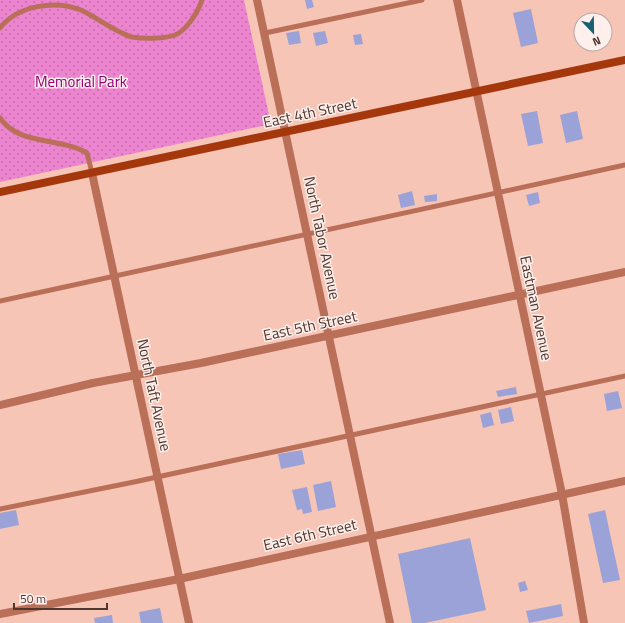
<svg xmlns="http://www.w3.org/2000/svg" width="625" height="623" viewBox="0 0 625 623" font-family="'Titillium Web',sans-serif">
<defs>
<pattern id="green-dots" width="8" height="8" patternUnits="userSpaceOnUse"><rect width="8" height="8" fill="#ec84cf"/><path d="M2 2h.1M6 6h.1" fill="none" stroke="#c26da8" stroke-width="1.8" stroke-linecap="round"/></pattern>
</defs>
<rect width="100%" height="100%" fill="#f7c5b6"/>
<polygon fill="url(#green-dots)" points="0,0 244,0 271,124 0,182"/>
<g fill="#9ba2d7">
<polygon points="305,0 312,0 314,7 307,9"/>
<polygon points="531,9 538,43 521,47 513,13"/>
<polygon points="299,31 301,43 289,45 286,33"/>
<polygon points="325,31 328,43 316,46 313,33"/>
<polygon points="361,34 363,44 355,45 353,35"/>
<polygon points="537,111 543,143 528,146 521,114"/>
<polygon points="577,111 583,139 566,143 560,115"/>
<polygon points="412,191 415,205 401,208 398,195"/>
<polygon points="538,192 540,203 529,206 526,195"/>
<polygon points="437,194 437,201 425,202 424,196"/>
<polygon points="516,387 517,394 498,397 496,391"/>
<polygon points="618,391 622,408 607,411 604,394"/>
<polygon points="511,407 514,421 501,424 498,410"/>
<polygon points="491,412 494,425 483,428 480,415"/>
<polygon points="302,450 305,464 281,469 278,454"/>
<polygon points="331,481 336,507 318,511 313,485"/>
<polygon points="307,487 312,512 303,514 302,509 297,510 292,490"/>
<polygon points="16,510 19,525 0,529 0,513"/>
<polygon points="605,510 620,580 603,583 588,514"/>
<polygon points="470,538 486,610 425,623 412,623 398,554"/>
<polygon points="525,581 528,590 520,592 518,583"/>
<polygon points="561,604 563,616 529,623 526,611"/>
<polygon points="160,608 163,623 141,623 139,612"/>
<polygon points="112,615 113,623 95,623 94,618"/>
</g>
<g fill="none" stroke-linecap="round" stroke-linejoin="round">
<g stroke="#ba6f58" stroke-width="5">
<path d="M 0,28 C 18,5 55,0 81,10 C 96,17 117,33 132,37 C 144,39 164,39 175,35 C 187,30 198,12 202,0"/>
<polyline points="265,33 422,0"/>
<path d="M 0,118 C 19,146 60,137 87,153 L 92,173"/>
<polyline points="0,301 625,165"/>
<polyline points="0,509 134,482 625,376"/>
</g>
<g stroke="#ba6f58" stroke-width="8">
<polyline points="257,0 390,623"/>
<polyline points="457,0 562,494 584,623"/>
<polyline points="92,173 189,623"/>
<polyline points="0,405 93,383 201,363 625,272"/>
<polyline points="0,614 179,579 625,481"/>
</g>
<polyline stroke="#a5370d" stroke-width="8" points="0,192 625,60"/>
</g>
<g text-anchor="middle" stroke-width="3" stroke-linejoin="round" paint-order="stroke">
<g font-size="15" fill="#900077" stroke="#fdf0ec">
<text x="81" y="87">Memorial Park</text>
</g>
<g font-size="15" fill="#4f362e" stroke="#fdf0ec">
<text transform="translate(310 113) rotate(-12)" y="5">East 4th Street</text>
<text transform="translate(322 238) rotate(78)" y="5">North Tabor Avenue</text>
<text transform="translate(536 308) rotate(78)" y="5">Eastman Avenue</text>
<text transform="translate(310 326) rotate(-12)" y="5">East 5th Street</text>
<text transform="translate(154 395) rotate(78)" y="5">North Taft Avenue</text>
<text transform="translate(310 535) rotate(-13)" y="5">East 6th Street</text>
</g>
</g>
<g transform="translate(593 32) rotate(158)"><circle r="19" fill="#fdf0ec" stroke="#b7a6a0"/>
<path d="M0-3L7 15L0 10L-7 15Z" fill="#1a6071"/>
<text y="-6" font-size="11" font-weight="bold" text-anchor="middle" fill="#4f362e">N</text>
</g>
<path d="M14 603v6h93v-6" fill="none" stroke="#4f362e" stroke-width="2"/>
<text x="20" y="603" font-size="12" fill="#4f362e" stroke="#fdf0ec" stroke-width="3" paint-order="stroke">50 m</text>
</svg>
